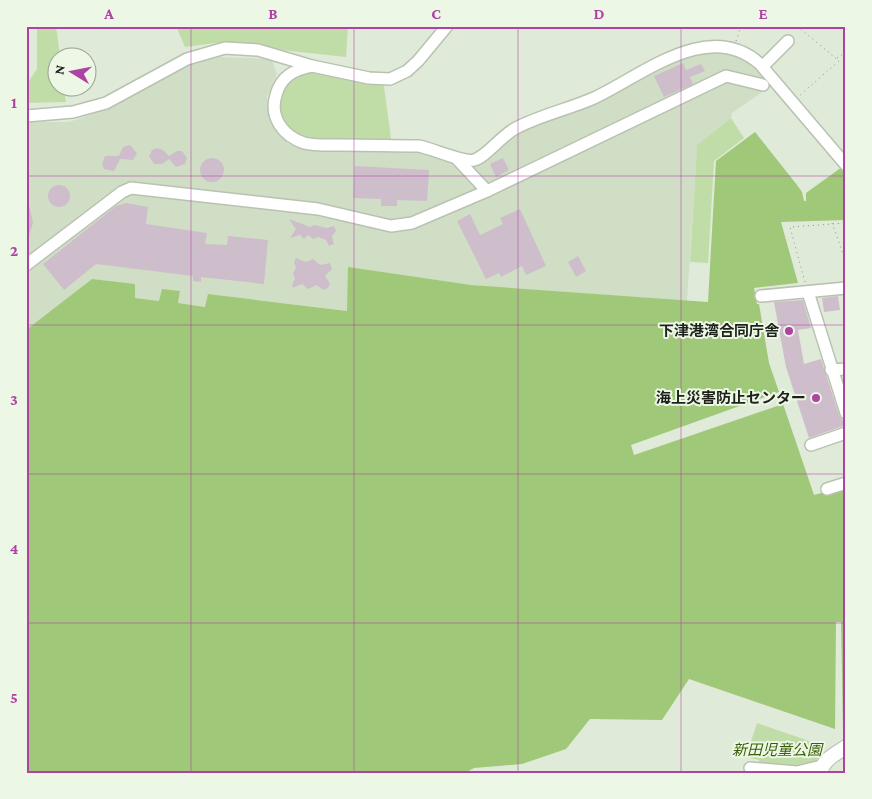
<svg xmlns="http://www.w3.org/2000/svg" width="872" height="799" viewBox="0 0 872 799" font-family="'Crimson Pro','Noto Sans JP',serif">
<rect width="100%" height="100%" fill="#e0ead8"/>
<polygon fill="#d0dec6" points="707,51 741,56 755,66 769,83 765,90 732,113 731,118 697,145 687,301 471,285 348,268 348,311 209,294 206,307 178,303 180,291 160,301 134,298 135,285 92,279 26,330 26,122 69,122 104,110 191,64 206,60 218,57 254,58 272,60 277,74 267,97 268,111 271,124 288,144 309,151 422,152 440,157 455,165 472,167 477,166 517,131 678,60"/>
<g fill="#c0dda8">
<polygon points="37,26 56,26 60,57 58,58 58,88 64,88 66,102 26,103 26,85 37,69"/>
<polygon points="176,26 348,26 346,57 216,43 185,47"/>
<polygon points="300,68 383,79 392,146 314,145 284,131 276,93"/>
<polygon points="731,118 744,138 714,161 708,263 690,262 697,145"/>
<polygon points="757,723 809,741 824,759 811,767 759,767 759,760 746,757"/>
</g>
<polygon fill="#9fc879" points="755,132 797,185 802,192 804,201 806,201 806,193 842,167 846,172 846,220 781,222 798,283 754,288 757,304 759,304 769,363 779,392 631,445 634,455 783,404 814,495 846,486 846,732 843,731 841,622 836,622 835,729 689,679 662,720 590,719 566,749 522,764 474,768 465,773 26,773 26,330 92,279 135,284 135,298 159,301 162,289 180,291 178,303 205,307 208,294 347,311 348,267 471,285 708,302 716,161"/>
<g fill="#cebecb">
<polygon points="683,63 686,70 701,64 705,71 690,77 693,84 664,97 654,76"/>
<polygon points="130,145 137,153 133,160 120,159 114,171 104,169 102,164 105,156 119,156 123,147"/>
<polygon points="157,148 163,150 169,156 177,151 182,151 187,158 185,164 176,167 169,159 162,164 154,164 149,156 152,150"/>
<polygon points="503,158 509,170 496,177 490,164"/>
<circle cx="212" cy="170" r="12"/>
<polygon points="355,166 429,170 427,201 397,200 397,206 381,206 381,199 353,198"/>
<circle cx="59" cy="196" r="11"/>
<polygon points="126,203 148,207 146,224 207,233 205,244 227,245 228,236 268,240 264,284 201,277 201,282 193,281 193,276 96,264 64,290 43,264 116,206"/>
<polygon points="26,205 29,205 33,223 26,245"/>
<polygon points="520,209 546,266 526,275 522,266 501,277 499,273 486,279 457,221 470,214 480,235 503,224 500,218"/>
<polygon points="289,219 310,227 314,225 327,228 334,226 336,231 332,236 334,244 329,246 326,240 318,237 313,239 308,235 304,239 300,235 290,238 296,229"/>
<polygon points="578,256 586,271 576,277 568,262"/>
<polygon points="296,258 306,262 313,259 320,265 330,263 332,269 325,276 330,284 328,288 323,290 317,285 308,289 302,284 293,288 292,285 295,278 293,273 296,268 294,262"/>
<polygon points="838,296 840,310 824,312 822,298"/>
<polygon points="803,300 811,328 798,330 804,364 821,359 839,415 846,425 809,438 786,367 774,302"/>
</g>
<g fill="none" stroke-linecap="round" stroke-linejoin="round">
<defs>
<g id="minor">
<path d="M 312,66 C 294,70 281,76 276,95 C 269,117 283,136 304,143 C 316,146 330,145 342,145 C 368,145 394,146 419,146 C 433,149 465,163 474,160 C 486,157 502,135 516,128 C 541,115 569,109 594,98 C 643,75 709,18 760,64 L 846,165"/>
<polyline points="763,66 788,41"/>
<polyline points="26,116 73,112 106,103 187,59 225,48 258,50 312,66 369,78 390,79 407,71 418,61 447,26"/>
<polyline points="457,159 487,191"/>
<polyline points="26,265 122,192 131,188 318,209 391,226 412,223 487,191 726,76 763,85"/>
<polyline points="808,292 846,413"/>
<polyline points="761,296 846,288"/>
<polyline points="831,370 846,369"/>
<polyline points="811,445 846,433"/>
<polyline points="827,489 846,483"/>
<polyline points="750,768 797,772 822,766"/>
</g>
<path id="major" d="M 820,773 C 823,760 835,754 846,747"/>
</defs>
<use href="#minor" stroke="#b9c2b1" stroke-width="14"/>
<use href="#major" stroke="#b9c2b1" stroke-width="16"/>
<g stroke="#8b9386" stroke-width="1" stroke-dasharray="1 4" stroke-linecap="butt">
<polyline points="797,26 839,61 799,96"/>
<polyline points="736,41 741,26"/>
<polyline points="837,58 846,52"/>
<polyline points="832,223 846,262"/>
<polyline points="805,282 790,227 846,223"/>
</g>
<use href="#minor" stroke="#fff" stroke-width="11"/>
<use href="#major" stroke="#fff" stroke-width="14"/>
</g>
<path fill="none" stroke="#ae43a4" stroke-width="1" stroke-opacity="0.55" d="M 191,26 L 191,773M 354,26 L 354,773M 518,26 L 518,773M 681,26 L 681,773M 26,176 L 846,176M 26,325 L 846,325M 26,474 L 846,474M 26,623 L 846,623"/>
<g fill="#ae43a4" stroke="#edf7e5" stroke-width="2">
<circle cx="789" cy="331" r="5"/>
<circle cx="816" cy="398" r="5"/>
</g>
<g text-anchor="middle" stroke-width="4" stroke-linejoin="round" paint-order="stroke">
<g font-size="15" font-weight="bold" fill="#1d211a" stroke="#edf7e5" text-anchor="end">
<text x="779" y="336">下津港湾合同庁舎</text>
<text x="806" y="403">海上災害防止センター</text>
</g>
<g font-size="15" font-style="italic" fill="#3b5f09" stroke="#edf7e5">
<text x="777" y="755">新田児童公園</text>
</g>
</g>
<rect width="872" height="799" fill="none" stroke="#edf7e5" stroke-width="55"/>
<g transform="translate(72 72) rotate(280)"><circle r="24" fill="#edf7e5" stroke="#9aa194"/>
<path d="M0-4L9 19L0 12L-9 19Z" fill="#ae43a4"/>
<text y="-8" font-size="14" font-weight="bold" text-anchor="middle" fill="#1d211a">N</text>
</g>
<rect x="28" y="28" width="816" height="744" fill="none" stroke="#ae43a4" stroke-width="2"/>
<g font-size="16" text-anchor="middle" font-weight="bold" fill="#ae43a4">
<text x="109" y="19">A</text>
<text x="273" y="19">B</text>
<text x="436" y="19">C</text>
<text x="599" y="19">D</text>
<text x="763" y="19">E</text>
<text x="14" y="108">1</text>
<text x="14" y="256">2</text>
<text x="14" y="405">3</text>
<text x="14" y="554">4</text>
<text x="14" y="703">5</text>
</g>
</svg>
